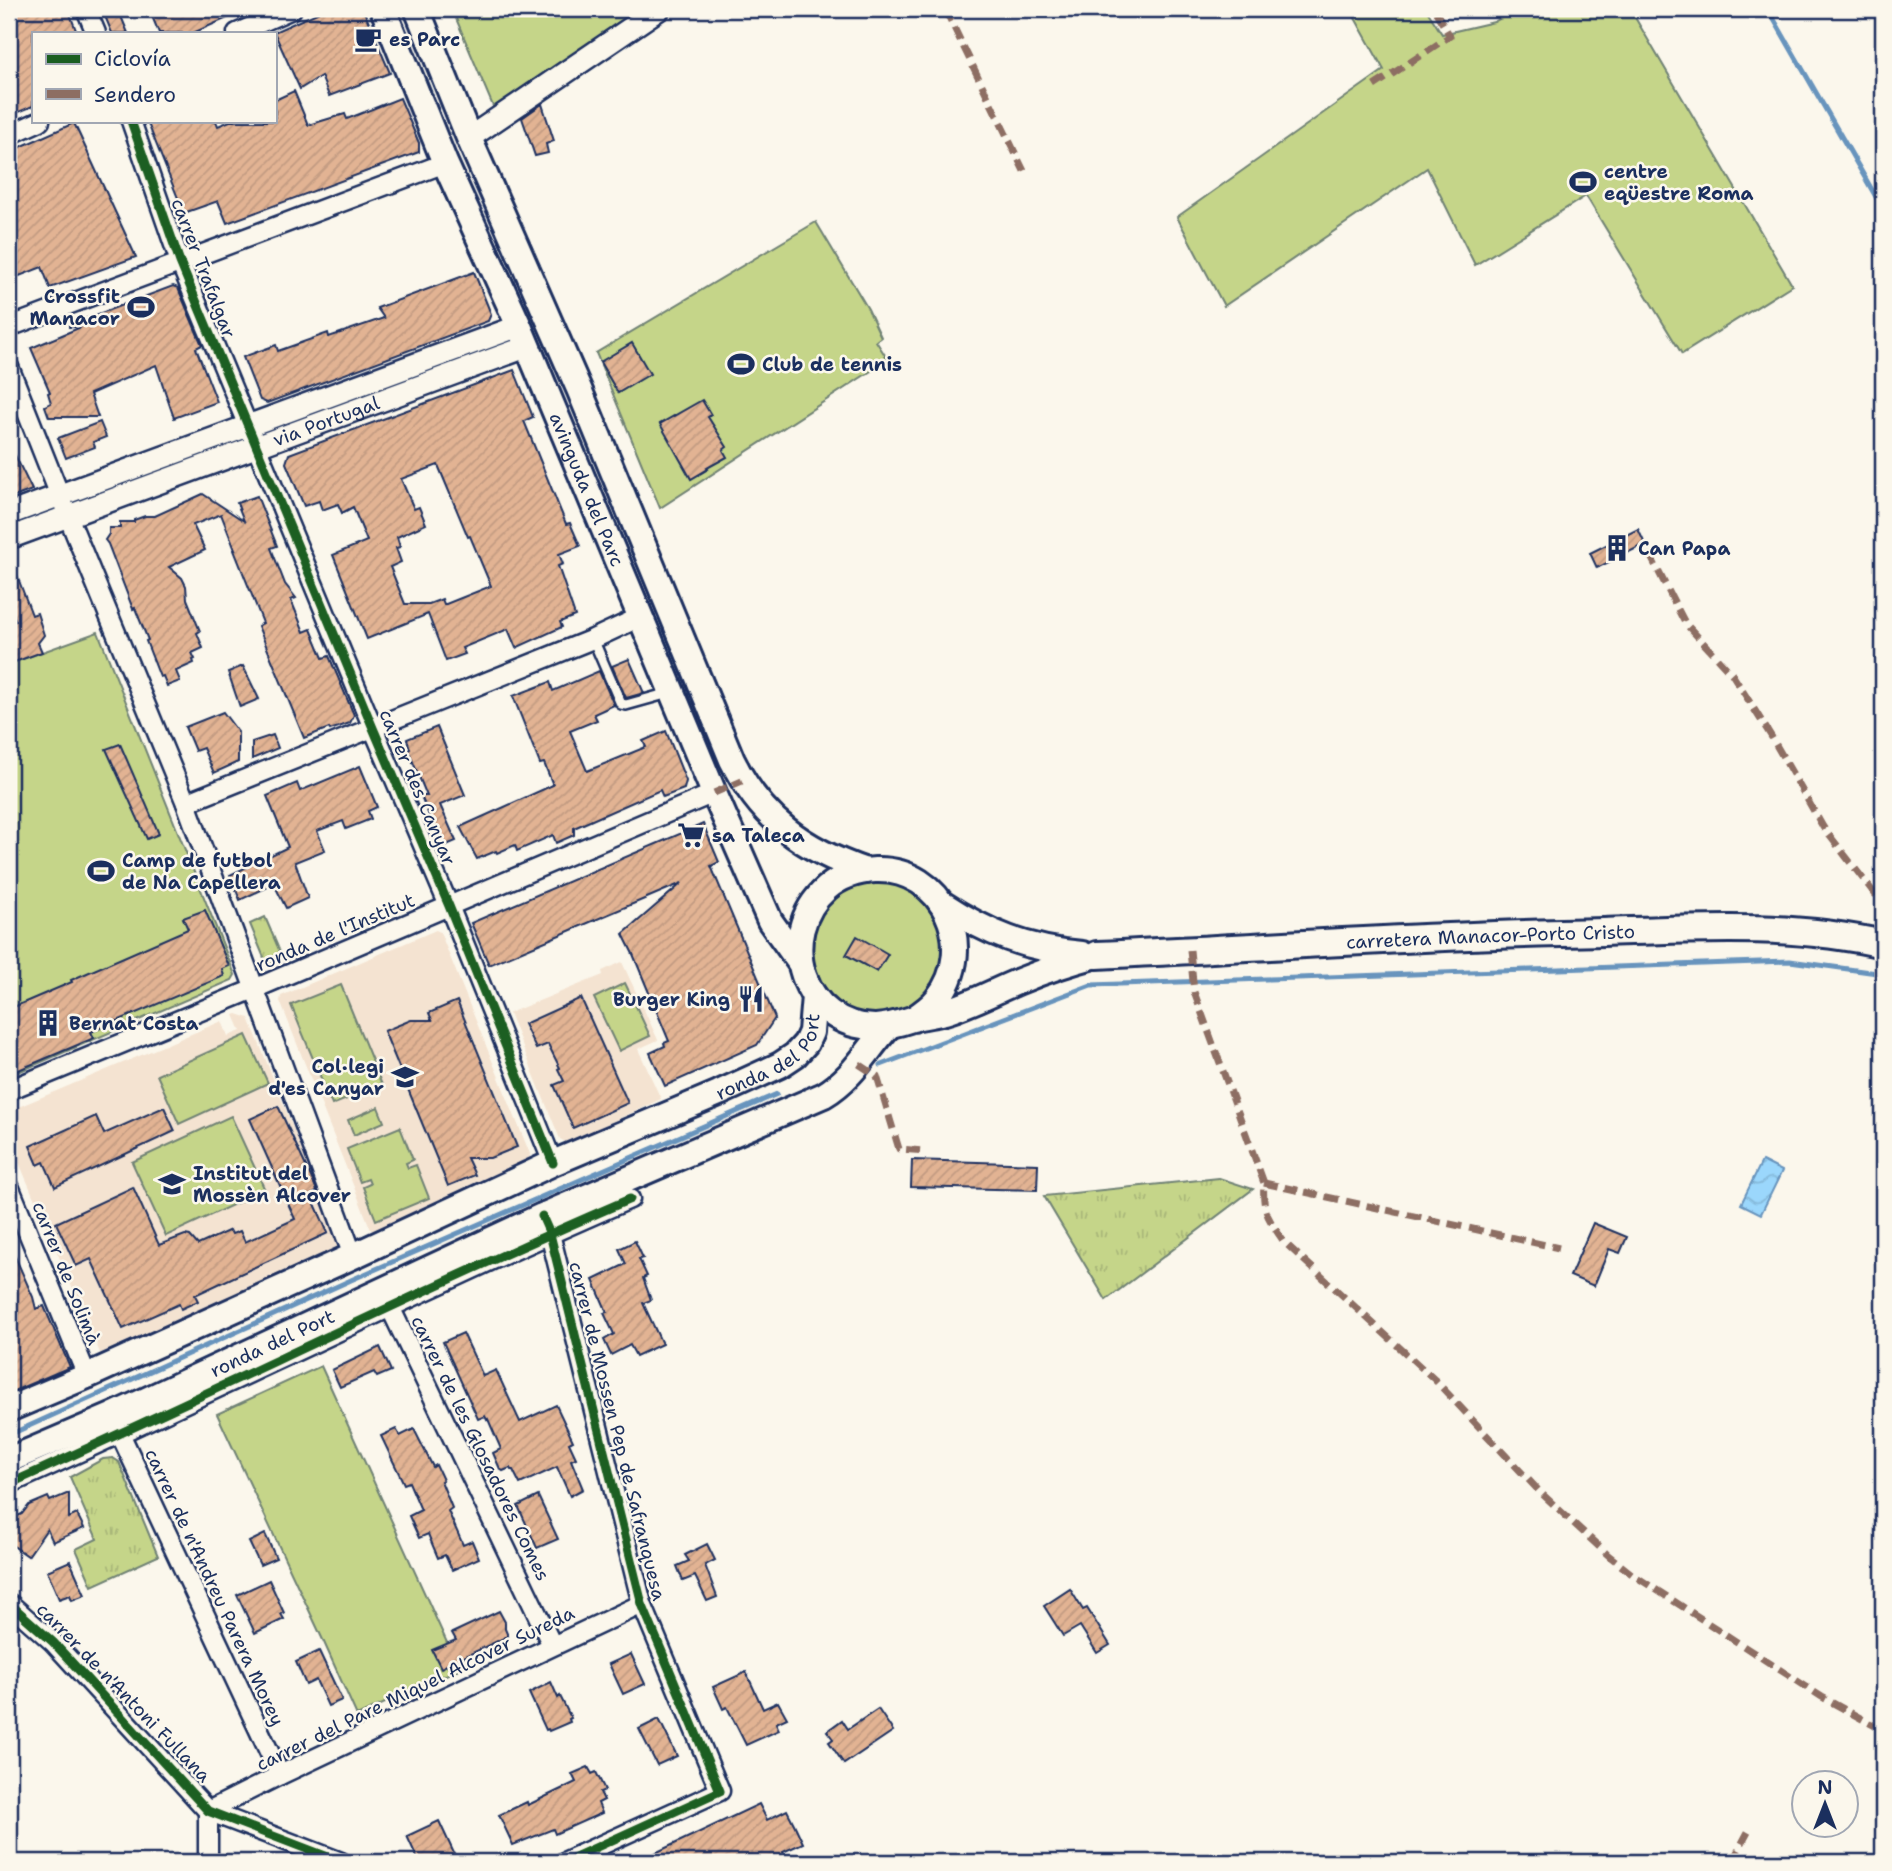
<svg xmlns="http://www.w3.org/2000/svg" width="1892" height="1871" viewBox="0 0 1892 1871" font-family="'Shantell Sans',sans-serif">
<defs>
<pattern id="grass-tufts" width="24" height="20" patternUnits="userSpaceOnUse" patternTransform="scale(1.75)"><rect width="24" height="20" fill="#c5d589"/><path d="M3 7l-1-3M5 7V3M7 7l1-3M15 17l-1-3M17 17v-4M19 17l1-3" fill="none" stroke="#a9b779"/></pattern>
<pattern id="water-waves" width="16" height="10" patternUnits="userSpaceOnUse" patternTransform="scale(1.75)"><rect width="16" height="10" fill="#9bd7fc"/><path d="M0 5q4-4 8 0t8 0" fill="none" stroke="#85b9da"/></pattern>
<pattern id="building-hatch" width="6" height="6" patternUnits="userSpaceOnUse" patternTransform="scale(1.75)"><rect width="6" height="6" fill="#e2b393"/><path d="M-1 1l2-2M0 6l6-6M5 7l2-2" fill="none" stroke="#c19a81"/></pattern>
</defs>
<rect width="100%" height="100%" fill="#fbf7ec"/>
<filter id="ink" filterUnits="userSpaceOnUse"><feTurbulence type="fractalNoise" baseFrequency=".0143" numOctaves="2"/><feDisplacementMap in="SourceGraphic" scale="14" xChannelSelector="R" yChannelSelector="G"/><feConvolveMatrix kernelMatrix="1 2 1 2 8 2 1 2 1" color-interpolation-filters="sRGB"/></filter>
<g filter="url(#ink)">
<g fill="#f4e3d1">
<polygon points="436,930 440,932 530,1154 529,1160 377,1231 371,1230 280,1001 281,996"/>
<polygon points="622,962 658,1040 638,1049 661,1099 567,1143 560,1139 509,1013 603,975 602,971"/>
<polygon points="237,1014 249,1018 339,1243 335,1253 103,1360 9,1139 9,1111 222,1021 228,1036 241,1031 234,1015"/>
</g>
<g fill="url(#grass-tufts)" stroke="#708274" stroke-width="2">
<polygon points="265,917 283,959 267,965 250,924"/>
<polygon points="1219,1178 1253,1189 1106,1300 1044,1196"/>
<polygon points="113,1458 119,1462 158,1556 92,1586 76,1549 97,1539 70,1477 103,1459"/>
</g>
<g fill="#c5d589" stroke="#708274" stroke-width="2">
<polygon points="452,9 648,9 495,111"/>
<polygon points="1350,9 1426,9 1442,34 1494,22 1516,9 1630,9 1792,285 1682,354 1586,196 1475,265 1427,168 1224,306 1177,217 1384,70"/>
<polygon points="816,222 868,309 881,337 876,341 888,360 660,508 596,353"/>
<polygon points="98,632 235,975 232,980 9,1076 9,664"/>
<circle cx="877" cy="948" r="67"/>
<polygon points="625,983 650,1036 619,1051 594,998"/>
<polygon points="341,985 382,1085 332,1105 291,1005"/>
<polygon points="246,1035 268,1083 179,1124 157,1075"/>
<polygon points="378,1107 384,1122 354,1135 348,1120"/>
<polygon points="231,1116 265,1190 166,1236 132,1162"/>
<polygon points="400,1127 413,1160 406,1163 408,1168 416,1165 429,1198 376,1220 363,1187 370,1184 368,1179 360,1182 347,1149"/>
<polygon points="321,1366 459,1669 357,1716 323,1640 217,1414"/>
</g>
<polygon fill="url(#water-waves)" stroke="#6894bd" stroke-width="2" points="1762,1161 1782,1171 1761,1214 1741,1204"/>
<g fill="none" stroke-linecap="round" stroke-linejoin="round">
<g stroke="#6894bd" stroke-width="5">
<polyline points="1768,9 1883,209"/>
<polyline points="881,1065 1091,985 1790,961 1877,973 1883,976"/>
<polyline points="9,1435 351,1280 777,1094"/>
</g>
</g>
<g fill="url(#building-hatch)" stroke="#1b2f5e" stroke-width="2" fill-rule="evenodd">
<polygon points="9,9 68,9 77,33 33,33 33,106 9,116"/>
<polygon points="102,9 118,9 128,33 112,33"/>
<polygon points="149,9 248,9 193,33 159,33"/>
<polygon points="326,9 363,9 390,73 329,96 321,76 300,89 274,32"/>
<polygon points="294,91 308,125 345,114 347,119 400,98 419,143 419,152 227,223 218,201 184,213 147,121 216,121 218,126 230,121 275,121 275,100"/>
<polygon points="542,104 554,141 546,144 548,153 535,156 522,118"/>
<polygon points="74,123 136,257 50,288 42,267 9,280 9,152"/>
<polygon points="474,272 491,314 488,321 267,403 260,400 243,357 276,345 278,351 328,333 329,337 384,318 377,308"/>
<polygon points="173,286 178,288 202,345 196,348 217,402 174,418 156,365 90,394 98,417 49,417 45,406 51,403 48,393 50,392 31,348 81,327 69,327 69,325"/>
<polygon points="632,343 650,374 618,393 600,362"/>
<path d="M 514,370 L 533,417 L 524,421 L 566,524 L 570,523 L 580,546 L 559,554 L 563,564 L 558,566 L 575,616 L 560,622 L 562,627 L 516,648 L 508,629 L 462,648 L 465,654 L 446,661 L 428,614 L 367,639 L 333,555 L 367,541 L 353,507 L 342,513 L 338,504 L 322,510 L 319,501 L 304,506 L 286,463 L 289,454 ZM 438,465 L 468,537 L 470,536 L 491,586 L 446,604 L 444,604 L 442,599 L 429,604 L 405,604 L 390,567 L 401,562 L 396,548 L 400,547 L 397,537 L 426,524 L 419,507 L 414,509 L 401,479 Z"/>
<polygon points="702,400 711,415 708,417 727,447 723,450 727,457 707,468 708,469 691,479 660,424"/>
<polygon points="100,422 106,437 93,442 95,447 66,458 58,438"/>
<polygon points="9,443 32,490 9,499"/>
<polygon points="203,494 244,521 237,503 257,496 277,546 271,548 285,584 296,598 291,600 304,632 311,629 323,658 329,656 354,715 350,723 330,730 329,728 304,738 258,626 263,623 234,550 235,550 221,514 193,525 205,550 169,567 182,578 186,586 187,599 200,631 197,633 203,648 192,653 195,659 193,660 194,663 176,671 180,681 167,686 163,676 160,677 146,641 148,640 135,608 133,609 108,544 105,540 109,534 109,528 120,528 120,522 134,522 134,520 145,516 155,516"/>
<polygon points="1638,529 1645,544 1597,568 1590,553"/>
<polygon points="10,557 32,615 37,613 44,635 38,643 42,652 9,664 9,623 16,621 9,603 9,558"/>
<polygon points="629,659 644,693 626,698 612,666"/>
<polygon points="243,666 259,699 240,707 228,672"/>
<polygon points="599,671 614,705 594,714 597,720 570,731 587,771 646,747 643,741 666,731 686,781 684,789 663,797 660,790 574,828 574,835 556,843 553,835 517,851 515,845 497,853 496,851 477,859 460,827 553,785 544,763 540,764 513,696 550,682 553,691"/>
<polygon points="223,712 238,732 238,762 214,773 203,748 195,751 185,727"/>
<polygon points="437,727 465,795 440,805 456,841 442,847 421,796 427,796 408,750 410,749 407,739"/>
<polygon points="273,735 278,748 252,759 252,742"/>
<polygon points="120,744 159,834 147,839 106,749"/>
<polygon points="360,766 377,807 368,811 371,819 346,829 343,821 317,831 325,850 295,862 308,898 286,908 274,884 240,900 230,875 288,847 267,796 297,783 300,791"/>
<polygon points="703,824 719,862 711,866 775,1018 757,1045 665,1086 650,1053 665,1046 664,1043 669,1041 633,954 623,934 682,883 489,965 471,923"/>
<polygon points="205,910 229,966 222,969 224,976 91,1032 94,1038 9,1074 9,1009 72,982 71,980 188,929 183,918"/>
<polygon points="857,936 888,954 877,972 846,955"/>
<polygon points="581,998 628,1103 573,1128 554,1085 564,1081 558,1069 560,1068 548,1044 536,1049 524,1024"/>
<polygon points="457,1001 517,1147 490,1158 467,1158 475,1175 448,1186 384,1031 411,1020 432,1020 429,1013"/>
<polygon points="278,1106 316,1188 317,1192 311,1195 328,1233 195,1295 198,1301 181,1309 179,1304 123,1329 91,1259 76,1266 56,1223 133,1187 159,1245 185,1235 190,1236 198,1245 230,1230 232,1234 240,1231 245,1242 295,1219 250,1119"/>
<polygon points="164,1107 175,1131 55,1187 44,1162 38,1165 30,1146 96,1116 104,1134"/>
<polygon points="912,1160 1038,1164 1037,1190 911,1187"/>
<polygon points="1593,1223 1627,1237 1620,1253 1609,1249 1594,1286 1570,1276"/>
<polygon points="635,1241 643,1258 639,1259 647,1276 643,1278 651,1300 643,1303 662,1344 636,1356 630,1345 611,1355 604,1340 614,1334 604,1313 607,1312 593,1280 626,1264 619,1249"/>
<polygon points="9,1243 33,1297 36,1309 44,1306 70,1367 9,1393"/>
<polygon points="463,1333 483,1376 496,1370 520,1422 556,1405 573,1441 569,1443 576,1458 571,1460 583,1489 570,1496 557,1467 520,1484 513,1470 511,1470 510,1468 503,1471 500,1469 493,1453 501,1449 488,1419 487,1420 485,1416 478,1419 443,1342"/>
<polygon points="380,1347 391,1371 377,1377 374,1372 340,1387 332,1370"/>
<polygon points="396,1429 400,1436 414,1429 433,1467 436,1465 443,1480 441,1481 452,1508 448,1511 463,1545 472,1541 479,1558 452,1570 445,1555 438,1558 428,1534 419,1538 409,1516 421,1510 409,1482 404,1484 381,1436"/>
<polygon points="69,1493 69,1518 77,1514 84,1528 53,1542 47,1529 28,1556 9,1543 9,1520 22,1514 29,1505 48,1497 50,1501"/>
<polygon points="538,1496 558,1539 537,1548 518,1506"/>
<polygon points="265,1534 276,1558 260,1565 249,1542"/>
<polygon points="707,1544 715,1560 705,1565 717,1597 707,1601 695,1576 683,1581 677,1566 689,1561 685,1555"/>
<polygon points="70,1561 85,1595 72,1600 70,1595 59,1599 47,1571"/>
<polygon points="269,1580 284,1613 281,1614 284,1619 255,1633 237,1595"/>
<polygon points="1070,1589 1083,1610 1087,1608 1110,1645 1097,1653 1080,1626 1063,1636 1044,1606"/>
<polygon points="499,1611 505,1622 505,1629 508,1636 441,1668 432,1650 456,1640 452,1633"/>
<polygon points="319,1651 342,1700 328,1706 316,1680 306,1685 296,1662"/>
<polygon points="631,1654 645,1684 623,1694 609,1664"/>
<polygon points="746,1672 763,1709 778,1702 787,1718 776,1723 779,1730 746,1745 727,1707 723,1709 713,1687"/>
<polygon points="551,1682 558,1698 560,1696 571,1718 569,1719 570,1722 549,1731 548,1729 546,1730 529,1693"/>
<polygon points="878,1709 893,1731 844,1764 829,1742 833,1739 827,1731 842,1720 848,1729"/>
<polygon points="659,1719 677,1756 657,1765 639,1729"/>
<polygon points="588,1767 592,1774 596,1772 605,1790 600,1792 604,1800 598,1803 602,1813 555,1834 553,1829 513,1845 499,1815 527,1802 528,1805 576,1782 572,1774"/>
<polygon points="759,1804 767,1820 787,1810 795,1826 803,1843 783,1852 787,1862 636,1862"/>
<polygon points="439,1821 458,1862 419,1862 407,1836"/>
</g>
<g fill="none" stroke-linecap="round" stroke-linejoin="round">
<defs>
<polyline id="service" points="593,639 621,704 626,705 669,693"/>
<g id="minor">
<polyline points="86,9 96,33"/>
<polyline points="237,33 292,9"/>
<polyline points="131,121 180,262 373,728 449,906 553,1163"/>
<polyline points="9,135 40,121"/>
<polyline points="9,327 445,163"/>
<polyline points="9,367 68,516 186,803 353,1256"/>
<polyline points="186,803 593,639 640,617"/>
<polyline points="9,1090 254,989 714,793"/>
<polyline points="9,1186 87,1376"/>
<polyline points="542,1216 550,1234 642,1604 720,1791 564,1862"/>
<polyline points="390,1307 552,1645"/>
<polyline points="116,1425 280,1775"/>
<path d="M 9,1484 C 217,1391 421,1289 630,1199"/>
<polyline points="9,1603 53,1642 208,1811 341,1862"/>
<polyline points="208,1811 280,1775 642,1604"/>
<polyline points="208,1811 208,1862"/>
</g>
<g id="tertiary">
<polyline points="469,138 659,9"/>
<polyline points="9,514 519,326"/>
<path id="s1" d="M 9,538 L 526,347"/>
</g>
<g id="secondary">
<path id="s2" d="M 383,9 L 445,163 L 519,326 L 714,793 L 770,921 L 800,963"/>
<path d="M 417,9 L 469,138 L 579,389 L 732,760 C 761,819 804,850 866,871"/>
<path d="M 941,903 C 988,934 1027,949 1082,954"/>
<path d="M 913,1019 C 922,1013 931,1007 937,999 C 979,947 943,867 875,870 C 857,871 840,877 827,888 C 773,935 803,1028 876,1027 C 889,1026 900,1023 912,1019 C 924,1015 937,1015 948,1011 C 973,1003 997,990 1022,980 C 1046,970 1071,962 1097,955"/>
<path id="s3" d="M 9,1409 L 87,1376 L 353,1256 L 553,1163 L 719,1093 L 780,1065 L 795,1055 L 806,1043 L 811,1032 L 814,996"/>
<path d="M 9,1460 L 112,1416 L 542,1216 L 824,1095 C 854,1077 866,1051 889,1026"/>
</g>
<g id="primary">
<path id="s4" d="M 1097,955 C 1266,947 1435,935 1604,932 C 1696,929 1793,923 1883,944"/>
</g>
</defs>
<use href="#service" stroke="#1b2f5e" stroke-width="14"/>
<use href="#minor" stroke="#1b2f5e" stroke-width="23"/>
<use href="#tertiary" stroke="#1b2f5e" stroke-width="26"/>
<use href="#secondary" stroke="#1b2f5e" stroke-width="30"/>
<use href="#primary" stroke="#1b2f5e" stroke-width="32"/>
<use href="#service" stroke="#fbf7ec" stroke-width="9"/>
<use href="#minor" stroke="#fbf7ec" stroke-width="18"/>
<use href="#tertiary" stroke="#fbf7ec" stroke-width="21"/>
<use href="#secondary" stroke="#fbf7ec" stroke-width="24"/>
<use href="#primary" stroke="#fbf7ec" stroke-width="26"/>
<g stroke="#8d6e63" stroke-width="7" stroke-dasharray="14 7" stroke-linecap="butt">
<polyline points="945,9 1024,171"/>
<polyline points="1374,86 1450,36 1434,9"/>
<polyline points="1649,553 1685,623 1732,674 1771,736 1823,827 1881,902 1883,923"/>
<polyline points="714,793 742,781"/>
<path d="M 1190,950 L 1194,992 L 1264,1183 C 1262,1212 1268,1218 1284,1242 L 1435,1380 L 1539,1491 L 1608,1555 L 1632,1574 L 1822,1697 L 1875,1726"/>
<polyline points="859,1064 877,1076 899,1149 925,1151"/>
<polyline points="1264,1183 1559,1248"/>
<polyline points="1732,1862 1748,1832"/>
</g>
<defs>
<g id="cycleway">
<polyline points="131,121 180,262 373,728 449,906 553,1163"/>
<polyline points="542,1216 550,1234 642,1604 720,1791 564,1862"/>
<path d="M 9,1484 C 217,1391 421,1289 630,1199"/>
<polyline points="9,1603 53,1642 208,1811 341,1862"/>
</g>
</defs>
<use href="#cycleway" stroke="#fbf7ec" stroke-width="13"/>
<use href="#cycleway" stroke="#1b5e20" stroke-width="9"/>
</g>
</g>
<defs>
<symbol id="cafe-bare" viewBox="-9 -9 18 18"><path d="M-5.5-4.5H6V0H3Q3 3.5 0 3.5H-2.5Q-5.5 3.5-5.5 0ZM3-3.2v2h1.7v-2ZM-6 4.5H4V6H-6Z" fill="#1b2f5e" stroke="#fbf7ec" stroke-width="2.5" paint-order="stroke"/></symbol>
<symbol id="stadium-bare" viewBox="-9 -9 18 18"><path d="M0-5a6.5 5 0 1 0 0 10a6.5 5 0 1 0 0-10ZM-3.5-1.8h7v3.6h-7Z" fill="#1b2f5e" stroke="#fbf7ec" stroke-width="2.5" paint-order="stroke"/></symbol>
<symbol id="building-bare" viewBox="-9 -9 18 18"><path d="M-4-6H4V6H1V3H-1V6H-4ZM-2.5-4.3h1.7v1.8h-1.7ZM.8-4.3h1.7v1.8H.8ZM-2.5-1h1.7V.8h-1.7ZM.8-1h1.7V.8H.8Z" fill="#1b2f5e" stroke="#fbf7ec" stroke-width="2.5" paint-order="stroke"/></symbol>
<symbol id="supermarket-bare" viewBox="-9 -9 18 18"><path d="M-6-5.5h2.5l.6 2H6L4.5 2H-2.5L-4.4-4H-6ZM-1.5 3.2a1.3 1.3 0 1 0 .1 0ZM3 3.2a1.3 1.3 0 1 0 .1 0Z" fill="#1b2f5e" stroke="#fbf7ec" stroke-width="2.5" paint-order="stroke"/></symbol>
<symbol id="restaurant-bare" viewBox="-9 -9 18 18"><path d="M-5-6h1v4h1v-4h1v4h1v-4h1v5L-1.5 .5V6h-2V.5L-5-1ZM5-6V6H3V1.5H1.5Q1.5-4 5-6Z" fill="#1b2f5e" stroke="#fbf7ec" stroke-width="2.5" paint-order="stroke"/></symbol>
<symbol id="school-bare" viewBox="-9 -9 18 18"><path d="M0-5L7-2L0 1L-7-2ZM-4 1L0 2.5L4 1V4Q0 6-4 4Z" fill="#1b2f5e" stroke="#fbf7ec" stroke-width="2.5" paint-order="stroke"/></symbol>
</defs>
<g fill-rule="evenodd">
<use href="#cafe-bare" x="349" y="20" width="38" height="38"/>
<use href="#stadium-bare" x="1564" y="163" width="38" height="38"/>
<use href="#stadium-bare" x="122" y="288" width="38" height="38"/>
<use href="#stadium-bare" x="722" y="345" width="38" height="38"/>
<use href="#building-bare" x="1598" y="529" width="38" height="38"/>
<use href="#supermarket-bare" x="672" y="816" width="38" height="38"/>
<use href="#stadium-bare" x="82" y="852" width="38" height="38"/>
<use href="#restaurant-bare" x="732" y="980" width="38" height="38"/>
<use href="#building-bare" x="29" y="1004" width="38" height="38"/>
<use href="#school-bare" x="386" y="1058" width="38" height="38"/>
<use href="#school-bare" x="153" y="1165" width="38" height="38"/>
</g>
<g text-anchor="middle" stroke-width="5" stroke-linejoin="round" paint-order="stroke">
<g font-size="19" font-weight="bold" fill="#1b2f5e" stroke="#fbf7ec" text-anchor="start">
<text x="389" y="46">es Parc</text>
<text x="1604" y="178">centre<tspan x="1604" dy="22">eqüestre Roma</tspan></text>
<text x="120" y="303" text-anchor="end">Crossfit<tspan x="120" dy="22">Manacor</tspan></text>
<text x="762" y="371">Club de tennis</text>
<text x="1638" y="555">Can Papa</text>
<text x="712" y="842">sa Taleca</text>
<text x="122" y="867">Camp de futbol<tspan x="122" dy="22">de Na Capellera</tspan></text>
<text x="730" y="1006" text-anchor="end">Burger King</text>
<text x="69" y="1030">Bernat Costa</text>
<text x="384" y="1073" text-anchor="end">Col·legi<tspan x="384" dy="22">d'es Canyar</tspan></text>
<text x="193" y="1180">Institut del<tspan x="193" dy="22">Mossèn Alcover</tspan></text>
</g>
<g font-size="19" fill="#1b2f5e" stroke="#fbf7ec">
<text transform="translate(204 268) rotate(69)" y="7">carrer Trafalgar</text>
<text dy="7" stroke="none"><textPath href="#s1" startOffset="338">via Portugal</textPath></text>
<text dy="7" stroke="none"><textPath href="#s2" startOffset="522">avinguda del Parc</textPath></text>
<text transform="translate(418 787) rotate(67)" y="7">carrer des Canyar</text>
<text transform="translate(335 932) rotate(-23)" y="7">ronda de l'Institut</text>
<text dy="7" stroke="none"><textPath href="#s4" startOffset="394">carretera Manacor-Porto Cristo</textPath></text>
<text dy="7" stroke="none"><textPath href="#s3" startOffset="842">ronda del Port</textPath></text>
<text transform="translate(67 1273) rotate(68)" y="7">carrer de Solimà</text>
<text transform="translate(272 1343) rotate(-25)" y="7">ronda del Port</text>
<text transform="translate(618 1431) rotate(76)" y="7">carrer de Mossen Pep de Safranquesa</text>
<text transform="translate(481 1448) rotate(64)" y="7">carrer de les Glosadores Comes</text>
<text transform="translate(215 1587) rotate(65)" y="7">carrer de n'Andreu Parera Morey</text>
<text transform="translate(415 1688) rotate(-26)" y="7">carrer del Pare Miquel Alcover Sureda</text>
<text transform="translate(124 1692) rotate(46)" y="7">carrer de n'Antoni Fullana</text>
</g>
</g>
<rect width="1892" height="1871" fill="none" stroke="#fbf7ec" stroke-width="35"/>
<rect x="18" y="18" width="1857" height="1836" fill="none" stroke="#1b2f5e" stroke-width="2.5" filter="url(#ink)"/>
<rect x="32" y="32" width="245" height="91" fill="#fbf7ec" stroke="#a1a7b3" stroke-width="2"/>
<rect x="46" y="54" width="35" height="10" fill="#1b5e20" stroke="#a1a7b3" stroke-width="2"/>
<text x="94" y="66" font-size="21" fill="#1b2f5e">Ciclovía</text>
<rect x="46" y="89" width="35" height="10" fill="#8d6e63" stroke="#a1a7b3" stroke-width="2"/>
<text x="94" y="102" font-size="21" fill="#1b2f5e">Sendero</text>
<g transform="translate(1825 1804)"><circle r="33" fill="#fbf7ec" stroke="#a1a7b3" stroke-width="2"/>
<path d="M0-5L12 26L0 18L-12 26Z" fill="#1b2f5e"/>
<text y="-10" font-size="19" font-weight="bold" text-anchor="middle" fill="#1b2f5e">N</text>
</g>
</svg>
